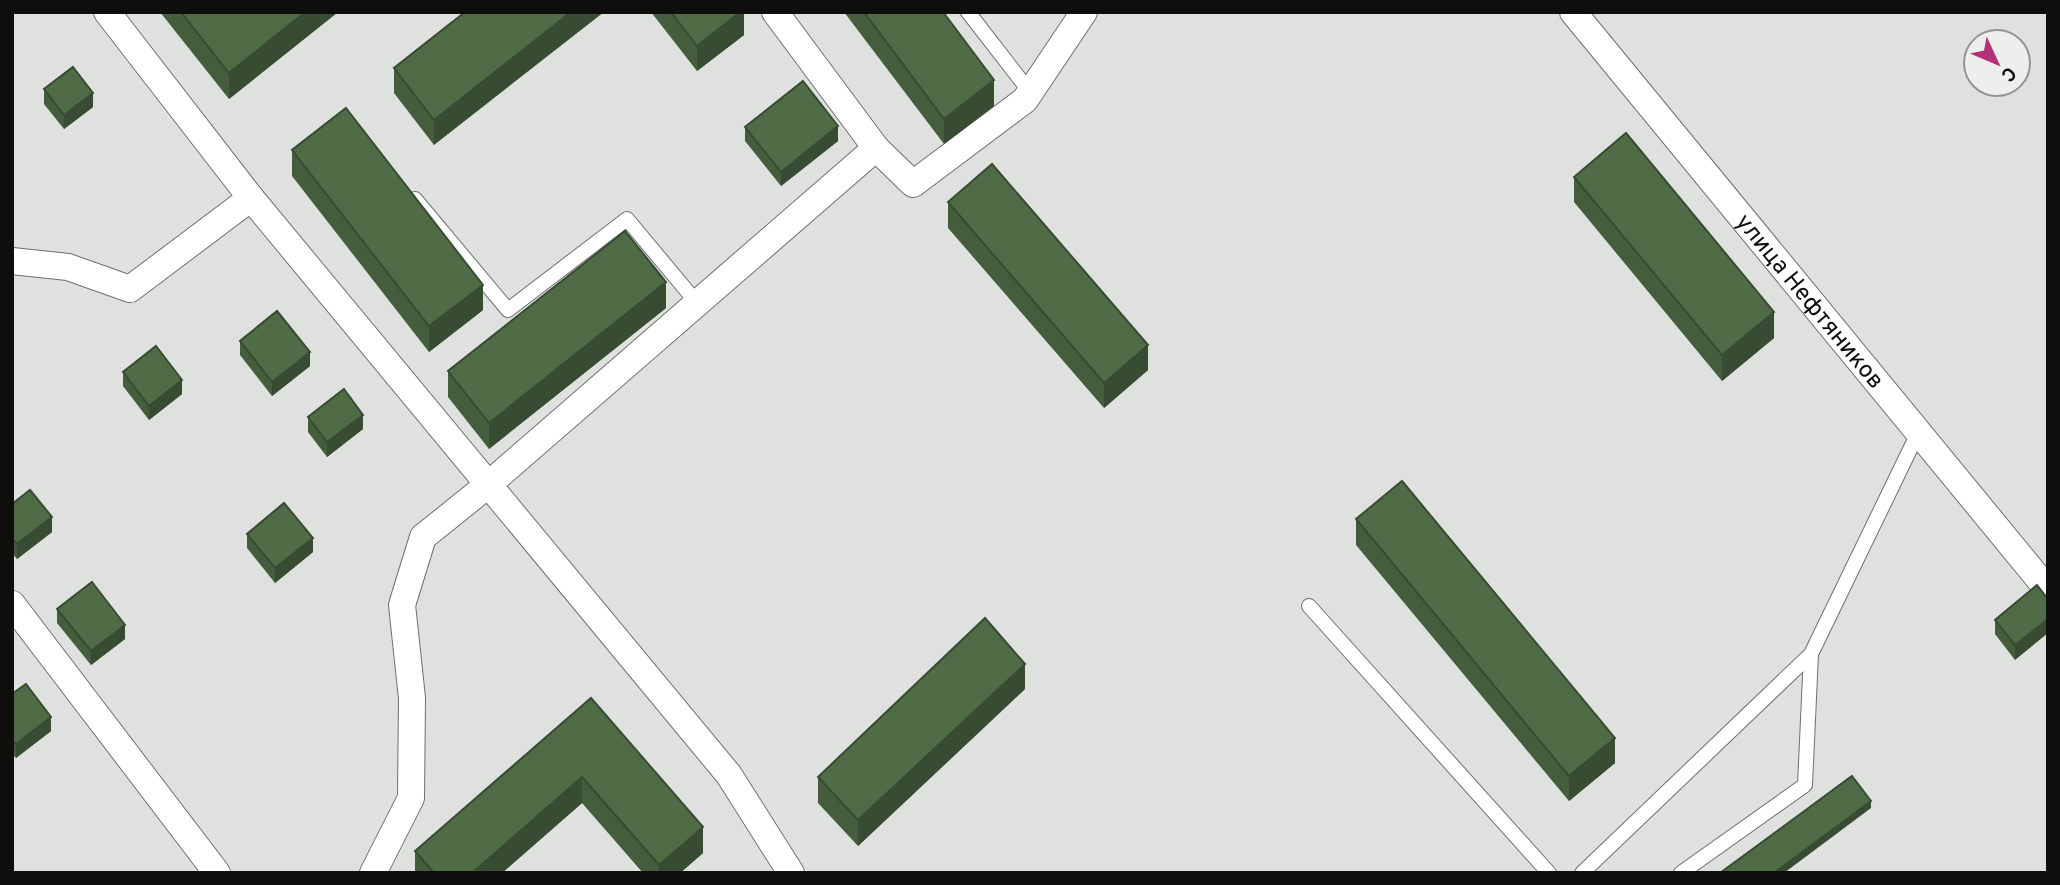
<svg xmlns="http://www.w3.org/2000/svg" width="2060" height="885" viewBox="0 0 2060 885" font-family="Overpass,sans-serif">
<rect width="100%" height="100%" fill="#dfe1de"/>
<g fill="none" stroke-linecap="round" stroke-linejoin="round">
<defs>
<g id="lane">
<polyline points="968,12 1030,92"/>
<polyline points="415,199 508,310 627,219 697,303"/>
<polyline points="1309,606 1549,873"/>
<polyline points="1582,873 1811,654 1918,433"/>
<polyline points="1681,873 1805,785 1811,654"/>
</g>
<g id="street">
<polyline points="107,12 251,198 729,775 791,873"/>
<polyline points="775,12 876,148 913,184 1025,100 1084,12"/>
<path id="s1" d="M 1573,12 L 2048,590"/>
<polyline points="12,261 68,267 130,289 251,198"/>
<polyline points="12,604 217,873"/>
<polyline points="373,873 411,798 412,698 402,605 423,537 489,484 876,148"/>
</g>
</defs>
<use href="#lane" stroke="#6e706e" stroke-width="16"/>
<use href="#street" stroke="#6e706e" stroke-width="28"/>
<use href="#lane" stroke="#fff" stroke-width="14"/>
<use href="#street" stroke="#fff" stroke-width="26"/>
</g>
<g fill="#445d3d">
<polygon points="160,12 338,12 229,99"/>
<polygon points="465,12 434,145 394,93 394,68"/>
<polygon points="651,12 744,12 744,35 697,71"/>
<polygon points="844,12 943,12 994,106 944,144"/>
<polygon points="44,89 93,107 64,129 44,104"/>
<polygon points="745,127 838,141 781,186 745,141"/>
<polygon points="292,150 483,310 429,352 292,176"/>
<polygon points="1574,177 1774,338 1722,381 1574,202"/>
<polygon points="948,202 1148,370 1104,408 948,228"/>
<polygon points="666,308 489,449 448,397 448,371"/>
<polygon points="240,341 310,366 272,396 240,355"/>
<polygon points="123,372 182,394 149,420 123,386"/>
<polygon points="308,417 363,429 327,457 308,432"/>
<polygon points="12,504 52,532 17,559 12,553"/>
<polygon points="1356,519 1615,763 1569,801 1356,545"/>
<polygon points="247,534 313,552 275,583 247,548"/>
<polygon points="2037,585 2015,660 1995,634 1995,620"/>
<polygon points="57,609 125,639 91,665 57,623"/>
<polygon points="1025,689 858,846 818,803 818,777"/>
<polygon points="12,694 51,731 16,758 12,754"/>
<polygon points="591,698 703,853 680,873 643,873 582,803 502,873 415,873 415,851"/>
</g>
<g fill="#374c32">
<polygon points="305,12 338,12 229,99 229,73"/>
<polygon points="571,12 604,12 434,145 434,120"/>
<polygon points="740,12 744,12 744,35 697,71 697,46"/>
<polygon points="994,80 994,106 944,144 944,119"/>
<polygon points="93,93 93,107 64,129 64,115"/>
<polygon points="838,126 838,141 781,186 781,172"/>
<polygon points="666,282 666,308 489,449 489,423"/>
<polygon points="483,285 483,310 429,352 429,326"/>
<polygon points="1774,312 1774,338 1722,381 1722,355"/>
<polygon points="1148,345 1148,370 1104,408 1104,383"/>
<polygon points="310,352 310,366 272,396 272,382"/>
<polygon points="182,380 182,394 149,420 149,406"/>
<polygon points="363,415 363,429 327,457 327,442"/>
<polygon points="52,517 52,532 17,559 17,544"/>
<polygon points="313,538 313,552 275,583 275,568"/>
<polygon points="2048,619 2048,633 2015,660 2015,645"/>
<polygon points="125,625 125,639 91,665 91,651"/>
<polygon points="1025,664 1025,689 858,846 858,820"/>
<polygon points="51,717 51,731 16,758 16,744"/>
<polygon points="1615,738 1615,763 1569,801 1569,776"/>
<polygon points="582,777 582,803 502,873 472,873"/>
<polygon points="1871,801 1871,808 1784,873 1774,873"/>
<polygon points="703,827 703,853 680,873 659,873 659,865"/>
</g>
<g fill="#4f6c47" stroke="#374c32" stroke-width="2">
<polygon points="181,12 305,12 229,73"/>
<polygon points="465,12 571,12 434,120 394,68"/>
<polygon points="671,12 740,12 697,46"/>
<polygon points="864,12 943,12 994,80 944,119"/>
<polygon points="73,67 93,93 64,115 44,89"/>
<polygon points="803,81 838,126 781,172 745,127"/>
<polygon points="346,108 483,285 429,326 292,150"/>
<polygon points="1626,133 1774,312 1722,355 1574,177"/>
<polygon points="992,164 1148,345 1104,383 948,202"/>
<polygon points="625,231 666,282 489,423 448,371"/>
<polygon points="277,311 310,352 272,382 240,341"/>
<polygon points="156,346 182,380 149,406 123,372"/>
<polygon points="344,389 363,415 327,442 308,417"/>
<polygon points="1402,481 1615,738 1569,776 1356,519"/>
<polygon points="30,490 52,517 17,544 12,538 12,504"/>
<polygon points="284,503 313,538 275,568 247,534"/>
<polygon points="92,582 125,625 91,651 57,609"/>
<polygon points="2037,585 2048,599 2048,619 2015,645 1995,620"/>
<polygon points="985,618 1025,664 858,820 818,777"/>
<polygon points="26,684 51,717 16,744 12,740 12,694"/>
<polygon points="591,698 703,827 659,865 582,777 472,873 434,873 415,851"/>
<polygon points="1852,776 1871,801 1774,873 1720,873"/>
</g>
<g text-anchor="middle" stroke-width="7" stroke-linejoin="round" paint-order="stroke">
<g font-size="24" fill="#0e0e0d" stroke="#ecefeb">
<text dy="8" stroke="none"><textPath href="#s1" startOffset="374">улица Нефтяников</textPath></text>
</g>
</g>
<rect width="2060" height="885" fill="none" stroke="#0e0e0d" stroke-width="28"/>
<g transform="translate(1997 63) rotate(134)"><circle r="33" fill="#ecefeb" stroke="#939592" stroke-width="2"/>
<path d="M0-5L12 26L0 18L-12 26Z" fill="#b4317a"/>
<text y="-10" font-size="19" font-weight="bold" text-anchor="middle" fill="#0e0e0d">С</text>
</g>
</svg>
